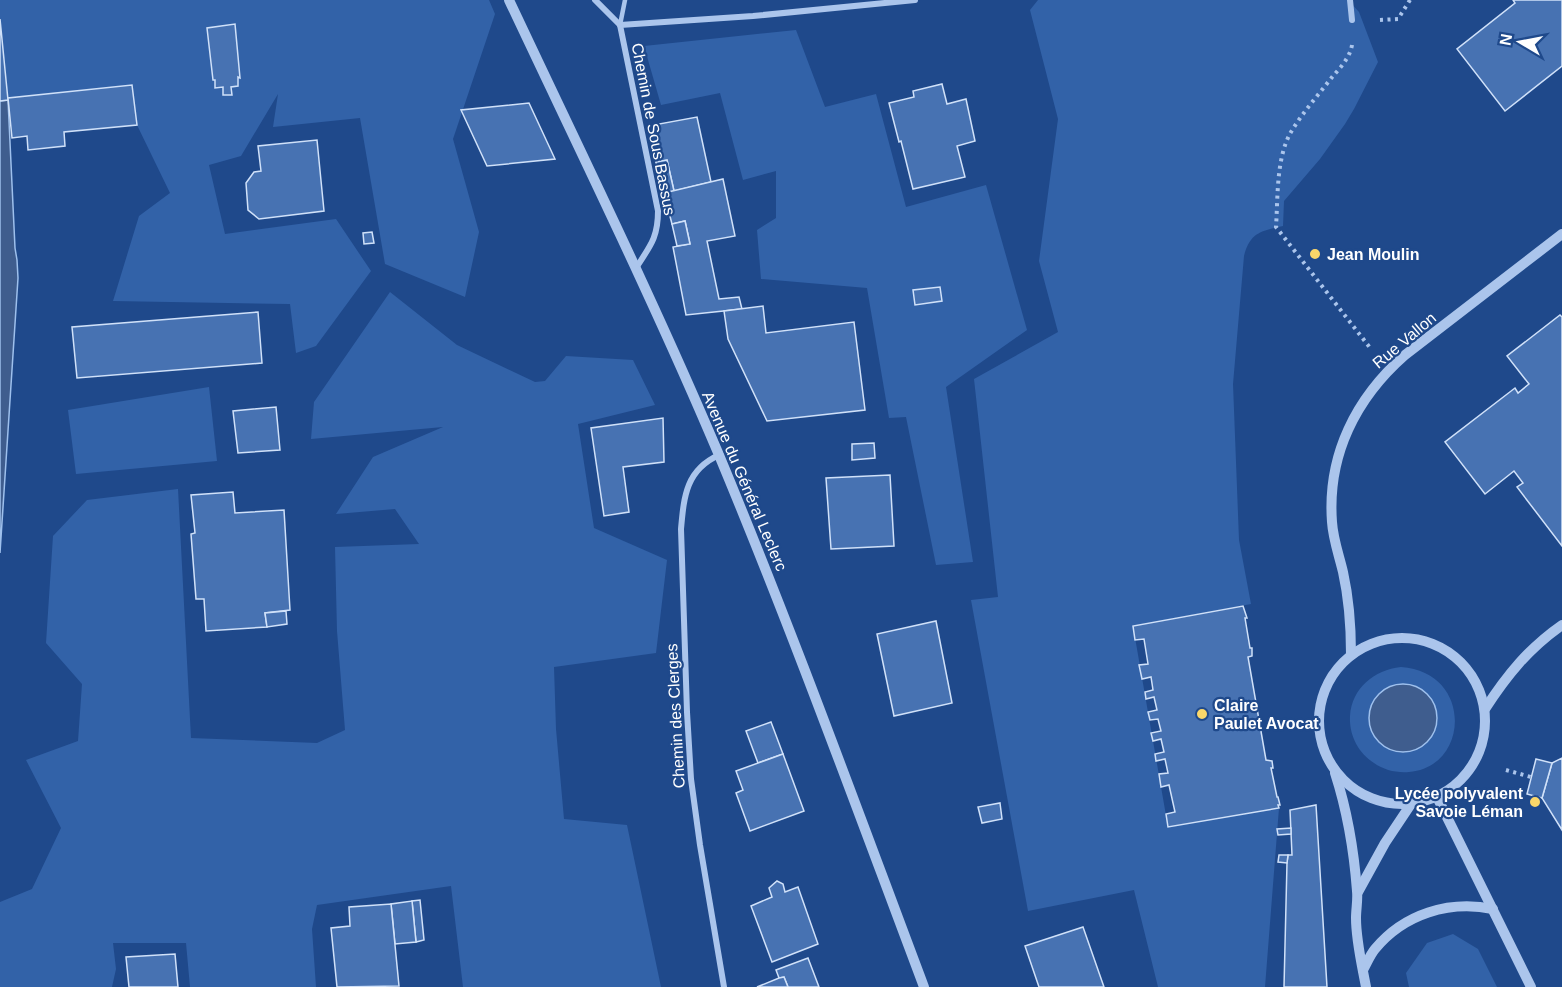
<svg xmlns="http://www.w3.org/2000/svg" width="1562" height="987" viewBox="0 0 1562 987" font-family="Arial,sans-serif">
<rect width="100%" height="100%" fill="#1f498b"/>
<g fill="#3262a8" fill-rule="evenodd">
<polygon points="0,0 489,0 495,14 453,139 479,232 465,297 385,264 360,118 273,127 278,94 241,156 209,165 225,234 336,219 371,271 316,346 296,353 290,304 113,301 139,216 170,193 137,125 132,85 8,98 0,19"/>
<path d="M 1038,0 L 1348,0 L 1359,12 L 1378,62 L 1354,109 L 1345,124 L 1320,159 L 1284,201 L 1283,226 C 1262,231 1250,232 1244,256 L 1233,384 L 1239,540 L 1251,604 L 1133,626 L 1168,827 L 1279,808 L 1265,987 L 1158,987 L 1134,890 L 1028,911 L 971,600 L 998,597 L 974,379 L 1058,332 L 1039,261 L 1058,119 L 1030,10 Z"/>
<polygon points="796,30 825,107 876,94 906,207 986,185 1027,330 946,387 973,562 936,565 906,417 889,418 867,288 761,279 757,230 776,218 776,171 743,180 720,93 661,105 644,46"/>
<polygon points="390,292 457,345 535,382 545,381 566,356 633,360 655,405 578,424 594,528 667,560 656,653 554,667 556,729 564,819 627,825 661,987 463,987 451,886 317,905 312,929 316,987 190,987 186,943 113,943 116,969 112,987 0,987 0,902 32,889 61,828 26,760 78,741 82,684 46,643 53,536 87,500 178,489 191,738 317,743 345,730 337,631 335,547 419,544 395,509 336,514 373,457 443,427 311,439 314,402"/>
<polygon points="209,387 217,461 76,474 68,410"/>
<path d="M 1401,667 C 1473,672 1470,767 1409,772 C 1396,773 1384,770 1374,763 C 1358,753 1349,735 1350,716 C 1352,688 1374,670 1401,667 ZM 1423,690 C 1433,700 1444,719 1433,732 C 1430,735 1426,738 1423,741 C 1410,753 1406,755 1389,750 Z"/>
<polygon points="1453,934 1478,949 1497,987 1409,987 1406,973 1427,943"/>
</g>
<g fill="#3f5d8e" stroke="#9ec0ed" stroke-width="1.5">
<polygon points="8,100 15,248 17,260 18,278 0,553 0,101"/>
<circle cx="1403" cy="718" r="34"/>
</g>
<g fill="#4772b2" stroke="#d0e1f9" stroke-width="1.5">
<polygon points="1513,0 1562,0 1562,66 1505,111 1457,49 1515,3"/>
<polygon points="0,19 8,100 0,101"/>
<polygon points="235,24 240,78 238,77 238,86 231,87 232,95 223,95 223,87 215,88 215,80 213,80 207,28"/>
<polygon points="942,84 947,104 966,99 975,141 957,146 965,177 913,189 901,141 899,142 889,103 914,97 913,91"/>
<polygon points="132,85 137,125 64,132 65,146 28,150 27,136 12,138 8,98"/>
<polygon points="529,103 555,159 487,166 461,110"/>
<polygon points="697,117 711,182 674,191 667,160 656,162 648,126"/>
<polygon points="317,140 324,211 259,219 248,210 246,183 254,172 261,171 258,146"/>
<polygon points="667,160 674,191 661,194 656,162"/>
<polygon points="723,179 735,236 707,241 719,299 739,297 742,309 686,315 673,247 690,244 685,221 672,224 664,193"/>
<polygon points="685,221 690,244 677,246 672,224"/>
<polygon points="372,232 374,243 364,244 363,233"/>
<polygon points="940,287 942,301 915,305 913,290"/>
<polygon points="763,306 766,333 854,322 865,410 767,421 728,339 724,311"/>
<polygon points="258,312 262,363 77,378 72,327"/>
<polygon points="1560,315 1562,317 1562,546 1517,487 1523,483 1514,471 1485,494 1445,442 1515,388 1518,393 1529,384 1507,356"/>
<polygon points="276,407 280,450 238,453 233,411"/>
<polygon points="663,418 664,462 623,467 629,512 604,516 591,428"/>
<polygon points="874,443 875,458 852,460 852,444"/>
<polygon points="890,475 894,546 831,549 826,478"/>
<polygon points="233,492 235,513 284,510 290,610 265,613 267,627 206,631 204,599 196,599 191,534 195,533 191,495"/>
<polygon points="1243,606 1247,618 1245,618 1250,648 1252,648 1252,656 1248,657 1266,760 1272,761 1273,768 1271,768 1277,797 1278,797 1280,805 1278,805 1279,808 1168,827 1166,814 1175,812 1169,785 1161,787 1159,774 1168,773 1165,759 1156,761 1155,754 1164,752 1161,739 1153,741 1151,733 1161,731 1158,719 1150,720 1148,712 1157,710 1154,697 1146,699 1145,692 1153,690 1151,677 1142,679 1139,665 1148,664 1144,639 1135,640 1133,626"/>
<polygon points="286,611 287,624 267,627 265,613"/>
<polygon points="936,621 952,703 894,716 877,634"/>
<polygon points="771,722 783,754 758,763 746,731"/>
<polygon points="783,754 804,811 750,831 736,793 743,790 736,771"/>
<polygon points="1562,758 1562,830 1542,798 1552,763"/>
<polygon points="1536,759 1552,763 1542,798 1527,794"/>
<polygon points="1000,803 1002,819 982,823 978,807"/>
<polygon points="1316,805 1327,987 1284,987 1287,863 1288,855 1292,855 1290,810"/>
<polygon points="1291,828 1291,834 1278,835 1277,829"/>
<polygon points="1279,855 1288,855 1287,863 1278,862"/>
<polygon points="777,881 783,884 785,892 798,887 818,944 772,962 751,906 772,897 769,888"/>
<polygon points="420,900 424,940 416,942 412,901"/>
<polygon points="412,901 416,942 395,944 391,904"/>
<polygon points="391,904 399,986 337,987 331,928 350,926 349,907"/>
<polygon points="1083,927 1104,987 1039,987 1025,946"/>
<polygon points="175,954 178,987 129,987 126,957"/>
<polygon points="808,958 819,987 788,987 784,977 779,978 776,970"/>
<polygon points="784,977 788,987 757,987 779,978"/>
</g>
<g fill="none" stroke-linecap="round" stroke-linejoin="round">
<g stroke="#abc5ec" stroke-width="4" stroke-dasharray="3 4.5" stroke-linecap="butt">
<polyline points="1380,20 1398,19 1410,0"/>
<path d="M 1352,45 C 1350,57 1341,67 1333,76 C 1319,94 1303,112 1291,132 C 1276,158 1278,197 1276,227 L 1371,349"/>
<polyline points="1506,770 1531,777"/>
</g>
<polyline stroke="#abc5ec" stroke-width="4.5" points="620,25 625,0"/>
<g stroke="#abc5ec" stroke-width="6">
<path d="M 595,0 L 620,25 L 658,211 C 658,238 650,246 636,268"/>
<polyline points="1350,0 1352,20"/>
<polyline points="620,25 753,16 915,0"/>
<path d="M 719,455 C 686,470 684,496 681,529 L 687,712 L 691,779 L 700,845 L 724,987"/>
</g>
<g stroke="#abc5ec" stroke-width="10">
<path d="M 509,0 C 580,151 654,301 719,455 C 792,630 857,809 924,987"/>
<circle cx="1402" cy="721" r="83"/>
<path d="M 1351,654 C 1351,627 1349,599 1343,572 C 1339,555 1333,539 1332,522 C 1327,455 1356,398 1405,355 L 1562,234"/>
<path d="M 1485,709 C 1507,675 1529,648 1562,625"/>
<path d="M 1335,773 C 1347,810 1354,851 1357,891 C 1358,900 1356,909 1356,918 C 1356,941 1362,965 1366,987"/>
<polyline points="1437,797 1531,987"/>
<polyline points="1358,892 1385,843 1411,804"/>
<path d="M 1363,970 C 1367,963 1370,955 1375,949 C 1404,914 1449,900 1493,909"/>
</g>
</g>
<g fill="#fad76a" stroke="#1f498b" stroke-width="2">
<circle cx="1315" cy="254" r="6"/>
<circle cx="1202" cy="714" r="6"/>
<circle cx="1535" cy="802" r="6"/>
</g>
<g text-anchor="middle" stroke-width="4.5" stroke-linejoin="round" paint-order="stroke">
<g font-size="16" fill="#fff" stroke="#1f498b">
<text transform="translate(654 129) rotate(79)" y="6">Chemin de Sous Bassus</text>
<text transform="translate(1404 340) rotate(-40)" y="6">Rue Vallon</text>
<text transform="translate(745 481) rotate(67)" y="6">Avenue du Général Leclerc</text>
<text transform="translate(675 716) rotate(-93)" y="6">Chemin des Clerges</text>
</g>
<g font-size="16" font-weight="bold" fill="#fff" stroke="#1f498b" text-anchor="start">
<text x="1327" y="260">Jean Moulin</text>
<text x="1214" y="711">Claire<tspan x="1214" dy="18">Paulet Avocat</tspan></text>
<text x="1523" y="799" text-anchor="end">Lycée polyvalent<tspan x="1523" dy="18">Savoie Léman</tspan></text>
</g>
</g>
<g transform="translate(1520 42) rotate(280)" stroke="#1f498b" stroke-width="4.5" paint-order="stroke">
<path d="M0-4.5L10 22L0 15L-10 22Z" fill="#ffffff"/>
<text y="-9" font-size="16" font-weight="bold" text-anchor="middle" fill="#ffffff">N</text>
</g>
</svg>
